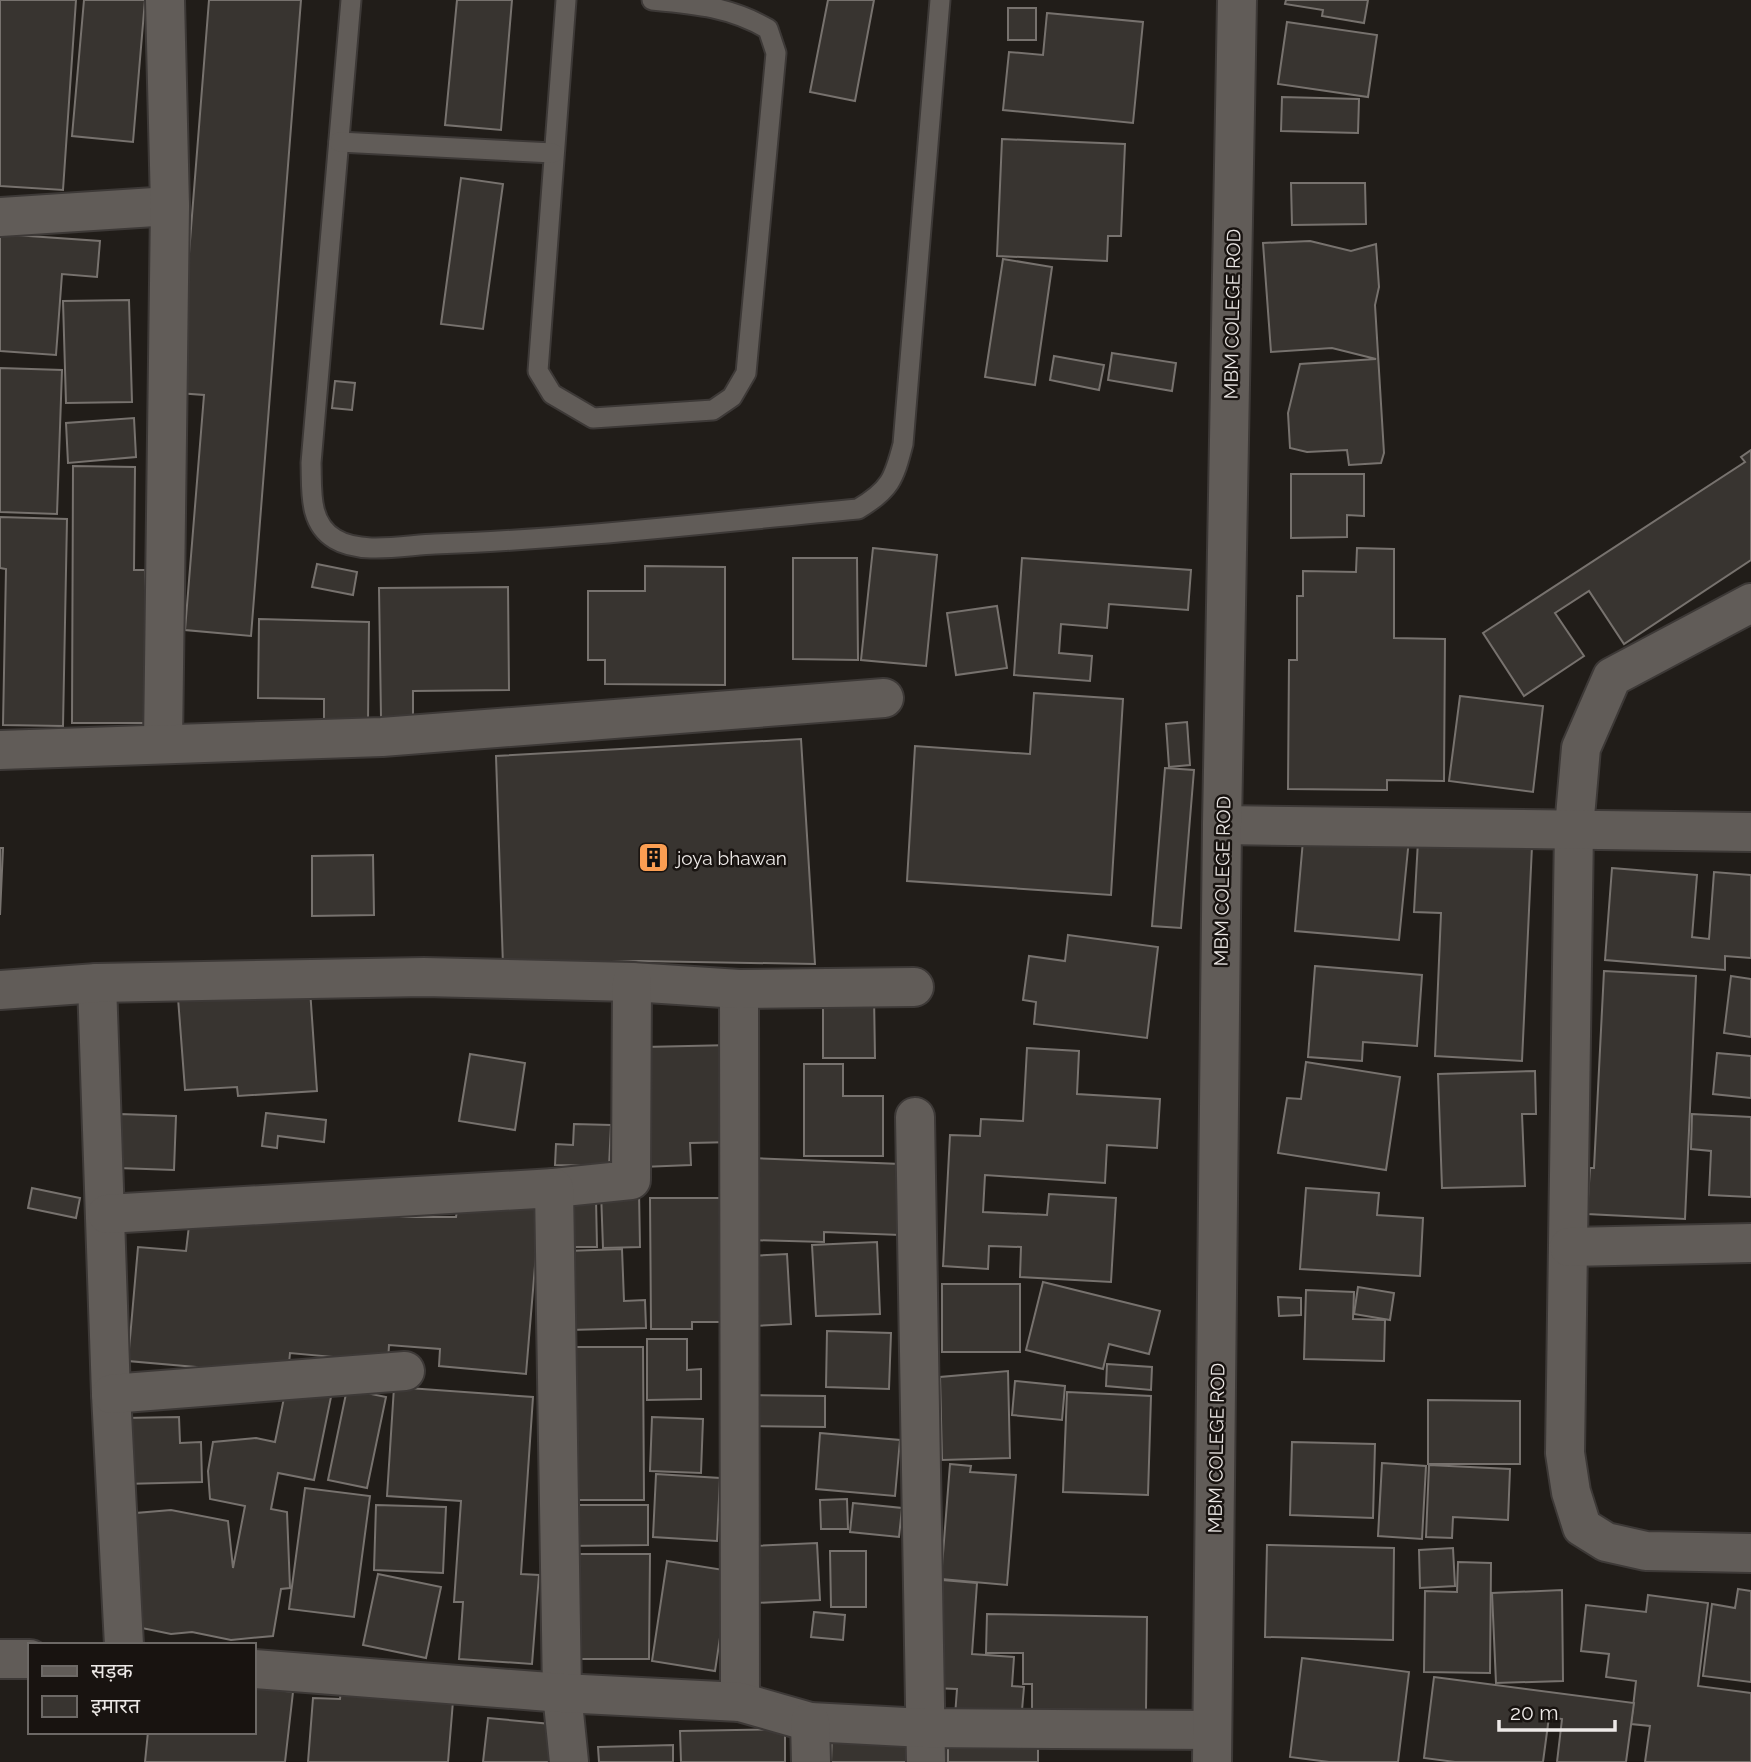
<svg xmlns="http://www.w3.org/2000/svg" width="1751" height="1762" viewBox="0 0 1751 1762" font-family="Raleway,'Noto Sans Devanagari',sans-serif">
<rect width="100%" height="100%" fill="#211d19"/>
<g fill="#383430" stroke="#77726e" stroke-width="2">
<polygon points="0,0 76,0 63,190 0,186"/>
<polygon points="84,0 145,0 133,142 72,136"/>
<polygon points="209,0 301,0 251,636 185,630 204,395 178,393"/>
<polygon points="457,0 512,0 501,130 445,125"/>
<polygon points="828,0 874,0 855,101 810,92"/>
<polygon points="1286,0 1368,0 1364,23 1322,16 1323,10 1285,4"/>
<rect x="1008" y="8" width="28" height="32"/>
<polygon points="1047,13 1143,22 1133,123 1003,110 1009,52 1043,55"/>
<polygon points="1287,22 1377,35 1368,97 1278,84"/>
<polygon points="1282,97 1359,99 1358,133 1281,131"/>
<polygon points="1002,139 1125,144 1121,236 1108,236 1107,261 997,256"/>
<polygon points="461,178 503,184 483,329 441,324"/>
<polygon points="1291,183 1365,183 1366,224 1292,225"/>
<polygon points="0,234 100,241 97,277 62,274 56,355 0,351"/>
<polygon points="1310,241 1351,251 1376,244 1379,287 1375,305 1384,453 1381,463 1349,465 1347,450 1307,452 1290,448 1288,413 1300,364 1376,359 1332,348 1271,352 1263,243"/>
<polygon points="1003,259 1052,267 1035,385 985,377"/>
<polygon points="129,300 132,402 66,403 63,301"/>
<polygon points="1112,353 1176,363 1172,391 1108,380"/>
<polygon points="1054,356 1104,365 1099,390 1050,380"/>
<polygon points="0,368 62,370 57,514 0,512"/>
<polygon points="335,381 355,383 352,410 332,408"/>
<polygon points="134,418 136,457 68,463 66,423"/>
<polygon points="1751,450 1751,560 1624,644 1589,591 1555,613 1584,656 1524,696 1483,633 1745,462 1741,457"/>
<polygon points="73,466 135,467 134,570 145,570 145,723 72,723"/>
<polygon points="1291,474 1364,474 1364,516 1347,515 1347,537 1291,538"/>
<polygon points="0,517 67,519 63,726 3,725 6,569 0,568"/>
<polygon points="873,548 937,555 926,666 861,660"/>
<polygon points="1357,548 1394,549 1394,638 1445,639 1444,781 1387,780 1387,790 1288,789 1289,660 1297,660 1297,596 1303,596 1303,571 1356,572"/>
<polygon points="793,558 857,558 858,660 793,659"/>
<polygon points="1022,558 1191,570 1188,610 1109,604 1107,628 1061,624 1059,653 1092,656 1090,681 1014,675"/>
<polygon points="317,564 357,572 353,595 312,587"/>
<polygon points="645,566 725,567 725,685 605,684 605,660 588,660 588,591 645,591"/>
<polygon points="508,587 509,690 413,691 413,717 381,718 379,588"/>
<polygon points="997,606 1007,668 956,675 947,613"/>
<polygon points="259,619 369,622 368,723 324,722 324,699 258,698"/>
<polygon points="1034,693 1123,699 1111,895 907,881 915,746 1030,754"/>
<polygon points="1460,696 1543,706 1533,792 1449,781"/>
<polygon points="1187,722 1190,765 1169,767 1166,724"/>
<polygon points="801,739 815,964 639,961 503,966 496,756"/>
<polygon points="1165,768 1194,770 1181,928 1152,926"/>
<polygon points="1304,829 1409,839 1399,940 1295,931"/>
<polygon points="1418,841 1532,846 1522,1061 1435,1056 1441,913 1414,912"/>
<polygon points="0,848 3,848 0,915"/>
<polygon points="373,855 374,915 312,916 312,856"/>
<polygon points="1612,868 1697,875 1692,937 1709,939 1714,872 1751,875 1751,958 1725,956 1725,970 1605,960"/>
<polygon points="1068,935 1158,947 1147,1038 1034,1024 1036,1002 1023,1000 1029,956 1065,961"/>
<polygon points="1315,966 1422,975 1417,1046 1363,1042 1362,1061 1308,1057"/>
<polygon points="1604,971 1696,976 1685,1219 1587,1214 1590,1168 1594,1168"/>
<polygon points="1731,976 1751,979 1751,1037 1724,1033"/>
<polygon points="310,989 317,1091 238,1096 237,1087 185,1090 178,998"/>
<polygon points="823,995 874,995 875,1058 823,1058"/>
<polygon points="732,1045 735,1142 690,1143 691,1165 642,1167 644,1047"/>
<polygon points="1027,1048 1079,1051 1077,1094 1160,1099 1157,1148 1107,1145 1105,1183 985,1175 983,1212 1047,1215 1049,1194 1116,1198 1111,1282 1020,1277 1021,1247 989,1246 988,1269 943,1266 950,1135 980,1136 981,1119 1023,1121"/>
<polygon points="1717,1053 1751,1056 1751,1098 1713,1094"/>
<polygon points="470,1054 525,1063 515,1130 459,1121"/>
<polygon points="1306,1062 1400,1077 1386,1170 1278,1153 1287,1098 1301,1099"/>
<polygon points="804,1064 843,1064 843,1096 883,1096 883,1156 804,1156"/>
<polygon points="1535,1071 1536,1114 1522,1114 1525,1186 1442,1188 1438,1074"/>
<polygon points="266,1113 326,1120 324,1142 278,1136 277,1148 262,1146"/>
<polygon points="120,1114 176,1116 174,1170 118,1168"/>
<polygon points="1692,1114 1751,1117 1751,1197 1709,1195 1711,1151 1691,1149"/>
<polygon points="574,1124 611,1125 609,1166 555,1165 556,1144 573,1145"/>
<polygon points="751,1158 901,1164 900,1235 824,1232 824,1242 749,1240"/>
<polygon points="32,1188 80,1198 76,1218 28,1208"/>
<polygon points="1306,1188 1379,1193 1377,1215 1423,1218 1420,1276 1300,1269"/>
<polygon points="639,1191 640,1247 603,1248 601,1192"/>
<polygon points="459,1198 540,1206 526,1374 439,1366 440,1349 389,1345 388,1362 290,1353 288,1375 128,1361 138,1247 186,1251 190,1217 456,1217"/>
<polygon points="559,1198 596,1198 597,1247 560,1247"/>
<polygon points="650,1198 722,1198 723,1322 692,1322 692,1329 651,1329"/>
<polygon points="877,1242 880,1314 816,1316 812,1245"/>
<polygon points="622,1249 624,1301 645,1300 646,1328 569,1330 567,1251"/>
<polygon points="787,1254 791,1324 753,1326 749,1256"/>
<polygon points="1043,1282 1160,1311 1149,1354 1109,1344 1103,1369 1026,1350"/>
<rect x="942" y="1284" width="78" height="68"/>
<polygon points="1358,1287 1394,1293 1390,1320 1354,1314"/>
<polygon points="1306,1290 1354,1292 1353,1319 1385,1320 1384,1361 1304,1359"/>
<polygon points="1278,1297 1301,1298 1301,1315 1279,1316"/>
<polygon points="827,1331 891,1333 889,1389 826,1387"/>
<polygon points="647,1339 687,1339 687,1370 701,1369 701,1399 647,1400"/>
<polygon points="566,1347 643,1347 644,1500 567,1500"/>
<polygon points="1107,1364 1152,1367 1151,1390 1106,1386"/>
<polygon points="1008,1371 1010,1458 942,1460 940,1377"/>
<polygon points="1015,1381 1065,1386 1062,1420 1012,1415"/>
<polygon points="287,1383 332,1392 314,1480 278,1473 271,1509 287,1512 290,1588 281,1589 273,1636 231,1640 192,1632 171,1634 127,1625 124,1514 171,1510 228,1521 233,1568 245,1506 210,1499 208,1471 213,1442 256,1438 275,1442"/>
<polygon points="394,1387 533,1397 521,1574 539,1575 532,1664 459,1659 463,1602 454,1602 461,1501 387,1496"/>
<polygon points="347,1389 386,1397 367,1488 328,1480"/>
<polygon points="1067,1392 1151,1396 1148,1495 1063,1492"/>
<polygon points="752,1395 825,1396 825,1427 752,1426"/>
<polygon points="1428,1400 1520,1401 1520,1464 1428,1464"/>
<polygon points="179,1417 180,1443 201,1442 202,1482 124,1484 123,1418"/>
<polygon points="652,1417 703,1419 701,1473 650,1471"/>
<polygon points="820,1433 900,1440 895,1496 816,1489"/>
<polygon points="1292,1442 1375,1444 1373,1518 1290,1515"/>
<polygon points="1382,1463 1426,1466 1422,1539 1378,1536"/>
<polygon points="950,1464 971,1466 970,1472 1016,1475 1007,1585 941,1579"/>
<polygon points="1429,1465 1510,1469 1508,1520 1453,1517 1452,1538 1426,1537"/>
<polygon points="656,1474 720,1478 717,1541 653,1537"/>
<polygon points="305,1488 370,1496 354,1617 289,1609"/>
<polygon points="847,1499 848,1529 821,1529 820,1500"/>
<polygon points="853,1503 902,1508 899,1537 850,1532"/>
<polygon points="376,1505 446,1507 443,1573 374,1570"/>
<polygon points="566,1505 648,1505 648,1545 566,1546"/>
<polygon points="817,1543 820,1600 755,1603 752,1546"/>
<polygon points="1267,1545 1394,1548 1393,1640 1265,1637"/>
<polygon points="1453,1548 1455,1586 1420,1588 1419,1550"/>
<polygon points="830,1551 866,1551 866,1607 831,1607"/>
<polygon points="563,1554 650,1554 649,1659 562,1659"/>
<polygon points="667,1561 730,1571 715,1671 652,1661"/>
<polygon points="1458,1562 1491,1563 1490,1673 1424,1672 1425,1591 1457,1592"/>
<polygon points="378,1574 441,1587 426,1658 363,1645"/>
<polygon points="942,1580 977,1583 972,1654 1014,1657 1012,1686 1024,1687 1021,1722 955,1716 957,1689 934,1688"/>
<polygon points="1738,1589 1751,1591 1751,1682 1703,1676 1712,1604 1735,1608"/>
<polygon points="1562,1590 1563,1681 1496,1683 1492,1593"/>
<polygon points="1648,1595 1708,1603 1698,1686 1751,1693 1751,1762 1645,1762 1650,1726 1631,1724 1636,1681 1606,1677 1609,1654 1581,1651 1586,1605 1646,1612"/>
<polygon points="814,1612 845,1615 843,1640 811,1637"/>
<polygon points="987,1614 1147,1617 1146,1711 1032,1709 1032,1684 1023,1684 1023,1653 986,1653"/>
<polygon points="1302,1658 1409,1672 1398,1762 1329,1762 1290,1757"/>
<polygon points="1434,1677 1634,1703 1626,1762 1557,1762 1562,1719 1549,1717 1543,1762 1455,1762 1424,1758"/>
<polygon points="342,1680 454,1689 448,1762 308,1762 313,1698 340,1699"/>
<polygon points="254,1687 293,1692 285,1762 145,1762 148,1732 254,1732"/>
<polygon points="488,1718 562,1725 560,1762 483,1762"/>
<polygon points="785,1729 785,1762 681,1762 680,1731"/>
<polygon points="832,1736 917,1738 916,1762 831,1762"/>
<polygon points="948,1743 1038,1747 1038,1762 948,1762"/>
<polygon points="673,1745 673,1762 599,1762 598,1747"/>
</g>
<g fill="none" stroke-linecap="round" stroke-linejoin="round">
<defs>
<g id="service">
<path d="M 351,0 L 311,463 C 312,490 308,523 335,539 C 361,555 406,545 435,544 C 576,539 717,522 858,509 C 890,490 894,479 903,444 L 940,0"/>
<path d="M 566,0 L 538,371 L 552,394 L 593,418 L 713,410 L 732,397 L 746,373 L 776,53 L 768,29 C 731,7 695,4 652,0"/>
<polyline points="339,142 553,153"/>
</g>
<g id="minor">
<polyline points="0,217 170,206"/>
<polyline points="1751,603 1612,677 1581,748 1574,828 1565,1453 1571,1492 1582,1527 1606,1542 1646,1551 1751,1553"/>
<polyline points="163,744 170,206 165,0"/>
<polyline points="0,750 382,737 884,698"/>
<polyline points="1222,825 1751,832"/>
<polyline points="97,983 111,1394 124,1645"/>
<polyline points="739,989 740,1702"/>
<polyline points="0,990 97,983 424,977 632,982 739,989 914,987"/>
<polyline points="915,1117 926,1762"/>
<polyline points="554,1188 631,1180 632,982"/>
<polyline points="107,1214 554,1188 562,1693 569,1762"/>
<polyline points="1569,1247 1751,1243"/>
<polyline points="111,1394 405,1371"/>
<polyline points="0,1659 30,1659"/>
<polyline points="254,1669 562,1693 740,1702 810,1722 924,1728 1212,1730"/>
<polyline points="810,1722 811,1762"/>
<polyline points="1212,1762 1222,825 1237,0"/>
</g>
</defs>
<use href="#service" stroke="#3d3937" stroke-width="23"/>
<use href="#minor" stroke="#3d3937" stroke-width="42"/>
<use href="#service" stroke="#615c58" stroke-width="19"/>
<use href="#minor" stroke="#615c58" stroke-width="38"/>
</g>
<defs>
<symbol id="building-square" viewBox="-11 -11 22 22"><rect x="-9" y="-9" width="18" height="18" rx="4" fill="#fb9e52" stroke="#181310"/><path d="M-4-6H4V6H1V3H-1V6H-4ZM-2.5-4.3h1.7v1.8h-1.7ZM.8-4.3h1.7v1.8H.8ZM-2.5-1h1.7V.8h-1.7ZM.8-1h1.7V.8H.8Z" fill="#111"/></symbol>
</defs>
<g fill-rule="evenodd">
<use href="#building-square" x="636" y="840" width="35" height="35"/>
</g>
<g text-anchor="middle" stroke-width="5" stroke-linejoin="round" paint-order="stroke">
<g font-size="19" fill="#ede9e7" stroke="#181310">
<text transform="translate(1232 314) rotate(-89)" y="7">MBM COLEGE ROD</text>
<text transform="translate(1222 881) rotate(-89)" y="7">MBM COLEGE ROD</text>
<text transform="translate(1216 1448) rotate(-89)" y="7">MBM COLEGE ROD</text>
</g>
<g font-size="19" fill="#ede9e7" stroke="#181310" text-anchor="start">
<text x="677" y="865">joya bhawan</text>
</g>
</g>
<rect x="28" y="1643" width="228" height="91" fill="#181310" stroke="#6d6966" stroke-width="2"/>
<rect x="42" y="1666" width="35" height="10" fill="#615c58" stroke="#6d6966" stroke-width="2"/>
<text x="91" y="1678" font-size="21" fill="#ede9e7">सड़क</text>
<rect x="42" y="1696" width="35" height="21" fill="#383430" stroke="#6d6966" stroke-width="2"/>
<text x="91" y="1713" font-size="21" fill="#ede9e7">इमारत</text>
<path d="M1499 1720v10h116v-10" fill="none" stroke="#ede9e7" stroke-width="3.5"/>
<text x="1510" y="1720" font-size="21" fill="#ede9e7" stroke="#181310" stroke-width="5" paint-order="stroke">20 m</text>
</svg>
